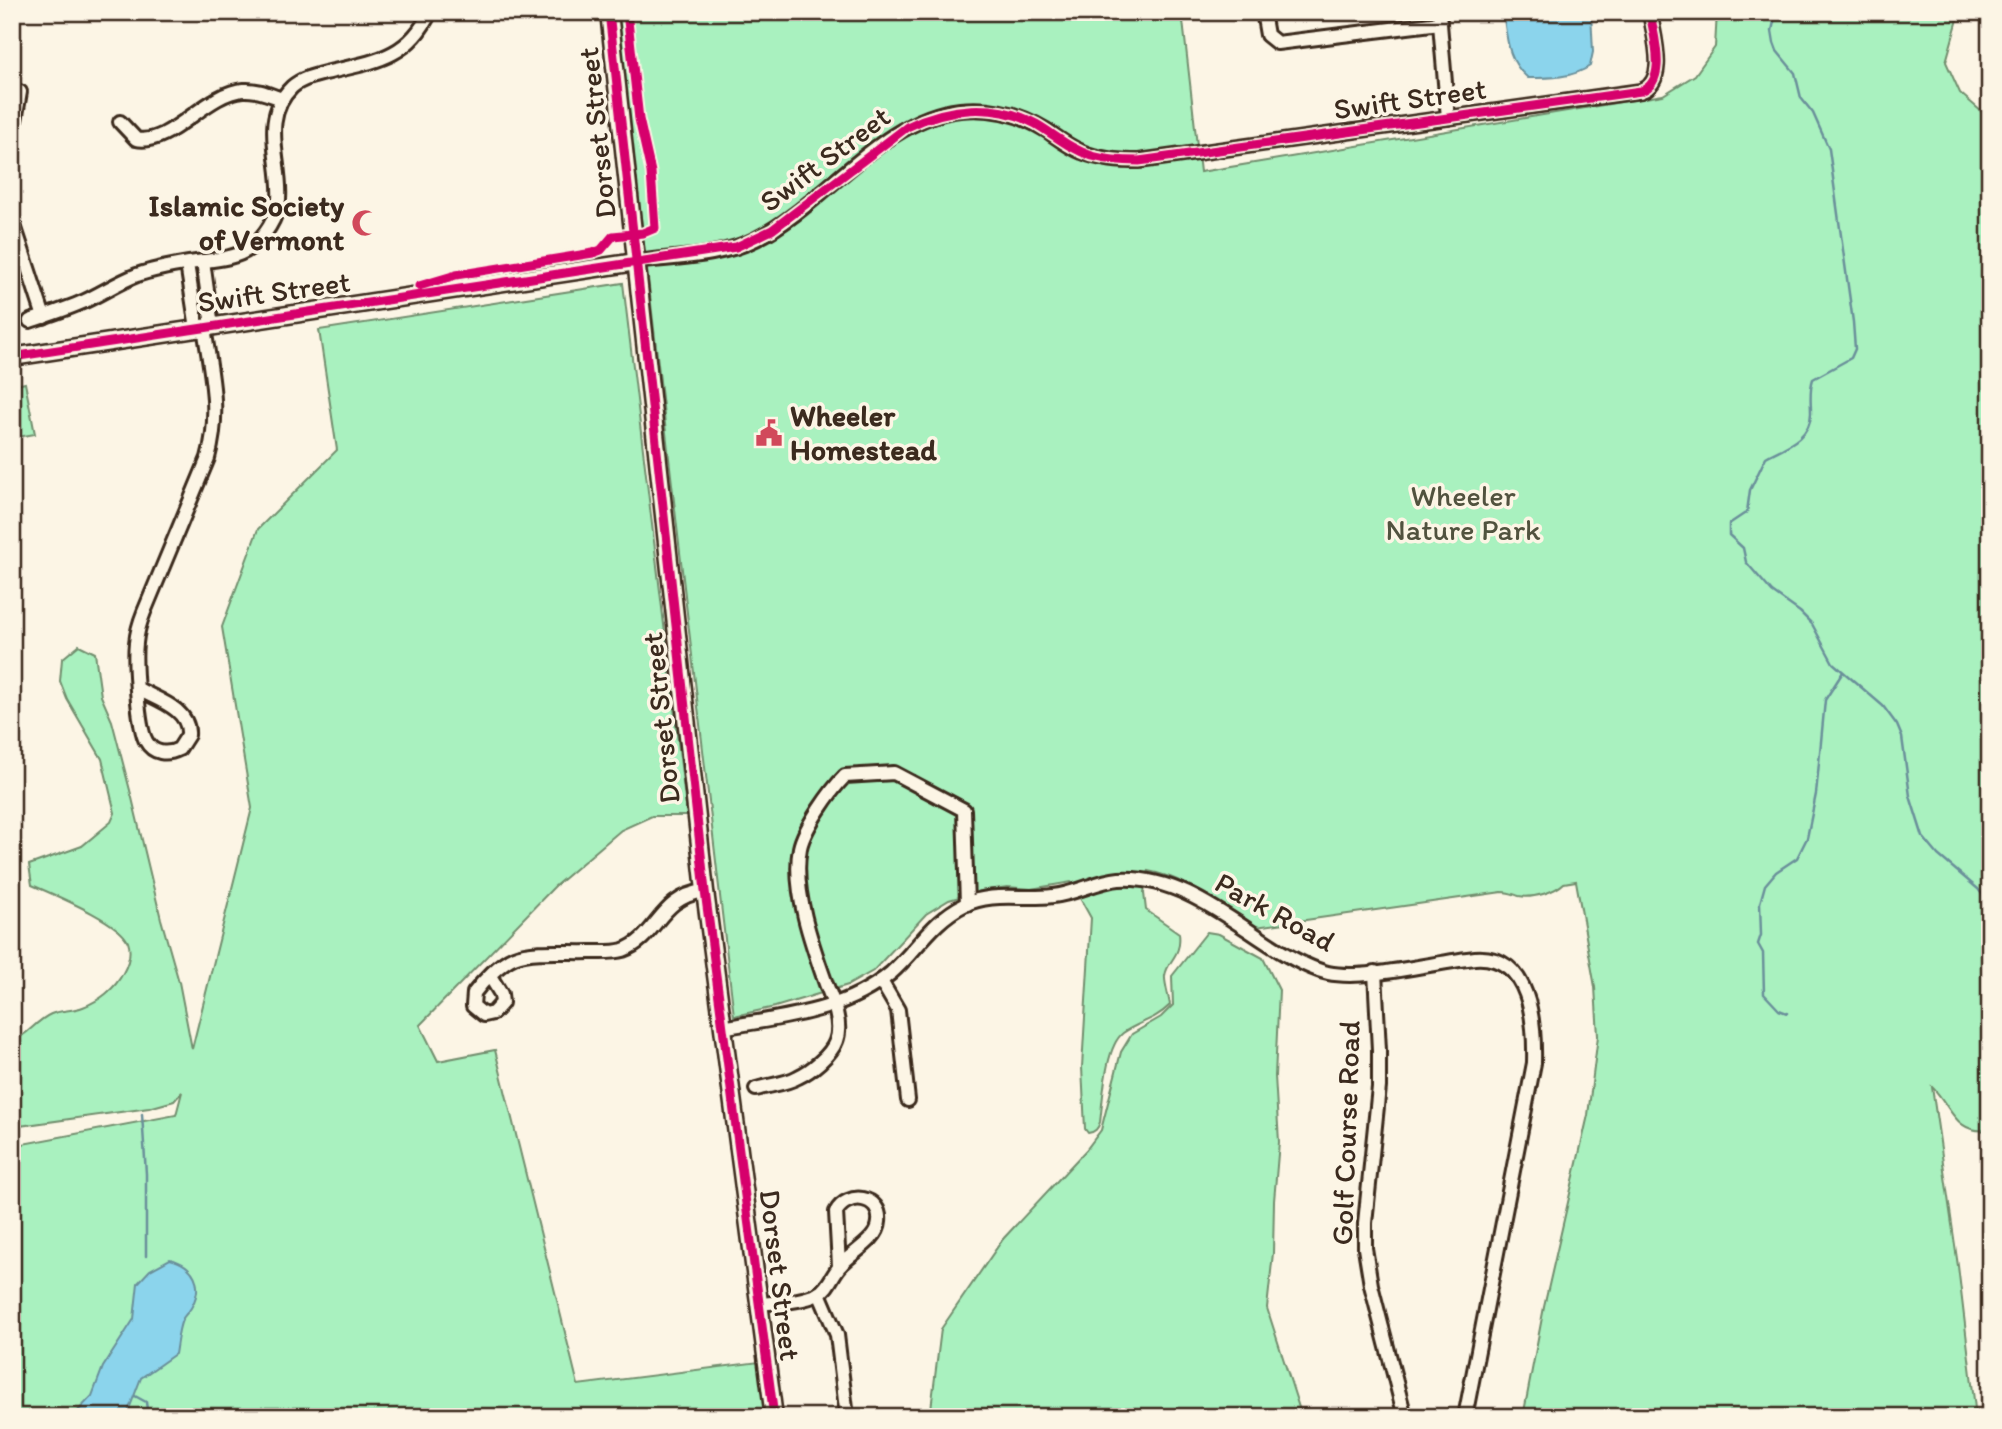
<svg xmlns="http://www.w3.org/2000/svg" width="2002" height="1429" viewBox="0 0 2002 1429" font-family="Itim,sans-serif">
<rect width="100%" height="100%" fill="#fcf5e5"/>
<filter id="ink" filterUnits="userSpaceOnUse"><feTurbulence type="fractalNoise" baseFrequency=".0143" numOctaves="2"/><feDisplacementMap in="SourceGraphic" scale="14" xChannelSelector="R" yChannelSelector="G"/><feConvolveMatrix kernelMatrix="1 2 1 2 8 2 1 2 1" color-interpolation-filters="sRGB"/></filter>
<g filter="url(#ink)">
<g fill="#a9f1bf" stroke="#728e6e" stroke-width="2">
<path d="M 617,12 L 1182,12 L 1200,172 L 1663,95 L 1695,75 L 1715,47 L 1717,12 L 1960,12 L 1946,62 L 1960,93 L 1990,119 L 1990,1130 C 1954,1135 1951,1105 1932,1087 L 1958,1266 L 1976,1417 L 1523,1417 L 1544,1307 L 1588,1115 L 1598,1036 L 1595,987 L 1576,881 L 1564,883 C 1555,892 1532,899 1519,896 C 1513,894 1509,892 1502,892 L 1256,927 C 1222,906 1188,878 1148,871 L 1144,893 L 1146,910 L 1179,933 C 1182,957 1167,960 1165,976 C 1164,981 1169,998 1170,1005 C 1154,1021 1140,1021 1123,1033 C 1105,1047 1103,1100 1100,1122 C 1098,1129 1095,1132 1088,1133 L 1085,1129 L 1082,1067 L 1091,918 L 1071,882 L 1031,889 L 1007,887 L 981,891 L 949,900 L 926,914 L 873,971 L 848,985 L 775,1007 L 734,1016 Z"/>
<path d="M 623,283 L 687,816 L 652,816 L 621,830 L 554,887 L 420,1025 L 438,1061 L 495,1050 L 578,1385 L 759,1362 L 764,1417 L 12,1417 L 12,1146 L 176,1115 L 182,1092 L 174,1101 L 149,1108 L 12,1127 L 12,1041 C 28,1036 35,1021 51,1014 C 61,1010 73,1011 83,1007 C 99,1001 115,989 123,973 C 128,964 132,953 128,942 C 119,921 54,895 32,885 L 29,865 L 82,846 L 111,822 L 115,813 L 102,759 L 67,699 L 60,681 L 62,659 L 79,645 L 95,653 L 101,696 L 112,721 L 132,798 L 161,919 L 179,982 L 192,1049 L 252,808 L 222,627 L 258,529 L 337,450 L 319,330 Z"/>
<polygon points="25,383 35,434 12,438 12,386"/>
<polygon points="1207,932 1219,934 1263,958 1279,990 1275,1076 1279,1142 1274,1201 1273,1253 1267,1308 1302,1417 930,1417 941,1329 1003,1239 1086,1150 1101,1130 1121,1052 1132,1034 1161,1017 1173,1005 1172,976"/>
</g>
<g fill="#8bd4ec" stroke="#6b909a" stroke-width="2">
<path d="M 1503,12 L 1591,12 L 1593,52 L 1590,66 C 1573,78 1549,78 1528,78 C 1507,61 1507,37 1503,12 Z"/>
<path d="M 170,1259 C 194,1265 204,1284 192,1306 C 190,1311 184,1315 182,1320 C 178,1329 177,1343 175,1354 L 141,1378 L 126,1417 L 72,1417 L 92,1396 L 103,1367 L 134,1319 L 138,1283 L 150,1270 Z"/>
</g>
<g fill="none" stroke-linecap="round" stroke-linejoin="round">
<g stroke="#6b909a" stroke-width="2.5">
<path d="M 1776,12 L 1772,31 L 1774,43 L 1777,51 L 1795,73 L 1801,98 L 1813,113 L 1829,149 L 1853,322 L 1855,349 L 1851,358 L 1813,379 C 1809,391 1811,401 1811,413 C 1811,438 1785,447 1766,457 L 1750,490 L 1747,512 L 1729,524 L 1729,535 L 1743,548 L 1746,562 L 1772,592 L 1800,612 L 1812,624 L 1833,663 L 1883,706 L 1897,725 L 1902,737 L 1910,796 L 1923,837 L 1938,855 L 1978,889 L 1990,904"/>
<polyline points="1787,1013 1779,1010 1764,994 1763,953 1758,944 1761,935 1760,903 1765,885 1776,872 1797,858 1807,838 1816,794 1825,700 1843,672"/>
<polyline points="142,1114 146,1174 146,1256"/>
<polyline points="135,1396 146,1402 148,1417"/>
</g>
<defs>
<g id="street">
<polyline points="1263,12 1267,35 1277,43 1440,23"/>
<polyline points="1439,12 1448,118"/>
<path d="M 120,122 L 136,139 C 170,147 206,92 244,90 C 258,89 270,95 282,99"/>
<polyline points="12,138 20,92"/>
<polyline points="12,219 44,317"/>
<polyline points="203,261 212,326"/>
<path d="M 636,262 C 675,257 721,257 756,239 C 824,205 882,118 960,110 C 990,107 1020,114 1046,130 C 1058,138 1069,147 1082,152 C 1101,160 1120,161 1139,161 L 1641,91 C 1669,81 1653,35 1650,12"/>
<polyline points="187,264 197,328"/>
<path d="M 30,321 C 48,315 67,309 85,301 C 102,293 119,282 137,275 C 154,269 171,266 189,263 C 208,260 234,260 250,248 C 265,237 277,218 279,199 C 282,161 259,119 292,87 C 301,79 313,76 325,73 C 370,62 408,60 430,12"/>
<path d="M 138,689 C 158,700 190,709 188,735 L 179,749 C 167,755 153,754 146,741 C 138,728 134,660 136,643 C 137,632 140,622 144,612 L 208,458 C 221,410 211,375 204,327"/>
<polyline points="1375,972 1379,1050 1379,1087 1365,1223 1365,1248 1371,1285 1405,1417"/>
<path d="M 490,976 L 501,994 L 502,1003 L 493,1013 L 484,1015 L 473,1006 L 474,993 C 483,981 500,963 514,957 C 533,949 570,953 590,952 C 601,952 613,953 623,950 C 658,938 658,897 705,891"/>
<polyline points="881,981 898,1010 908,1100"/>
<path d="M 722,1028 C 781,1017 843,1013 891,973 C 916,951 933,920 964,905 C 993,891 1022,900 1053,896 C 1075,894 1096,881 1119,879 C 1180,875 1231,921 1280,951 C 1295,960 1311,969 1328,973 C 1365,981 1435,962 1475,958 C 1531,954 1535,1023 1534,1063 L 1465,1417"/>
<path d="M 756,1089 C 769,1085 786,1084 798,1077 C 811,1071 831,1055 836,1041 C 843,1024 832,999 826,984 C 812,945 792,889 800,848 C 804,828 831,790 845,776 L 894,773 L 964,810 L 967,904"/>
<polyline points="819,1293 837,1335 847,1417"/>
<path d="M 760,1304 C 778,1302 801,1302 818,1294 C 830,1287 832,1274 841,1265 C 852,1252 878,1240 879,1222 C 882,1195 847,1191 836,1212 L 839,1266"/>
</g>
<g id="secondary">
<polyline points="609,12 705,891 774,1417"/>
<polyline points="12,357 636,262"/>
</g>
</defs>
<use href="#street" stroke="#3b2a1e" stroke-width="18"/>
<use href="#secondary" stroke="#3b2a1e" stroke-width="21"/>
<use href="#street" stroke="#fcf5e5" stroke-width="12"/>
<use href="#secondary" stroke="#fcf5e5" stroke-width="16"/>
<defs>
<g id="cycleway">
<polyline points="609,12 705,891 774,1417"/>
<polyline points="419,286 456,275 593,253 601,250 613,236 643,233 655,228 651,172 639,119 627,12"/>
<path d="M 12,357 L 736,247 L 772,230 L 907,127 C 947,107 995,102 1036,124 C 1055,135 1070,149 1092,156 C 1107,160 1123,161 1139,161 L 1641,91 C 1669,81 1653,35 1650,12"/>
</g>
</defs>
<use href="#cycleway" stroke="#fcf5e5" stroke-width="13"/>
<use href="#cycleway" stroke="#d6006c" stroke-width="9"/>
</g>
</g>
<defs>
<symbol id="mosque-bare" viewBox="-9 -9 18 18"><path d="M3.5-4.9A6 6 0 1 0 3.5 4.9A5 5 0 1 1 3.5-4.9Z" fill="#d1495b" stroke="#fcf5e5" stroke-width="2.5" paint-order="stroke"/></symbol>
<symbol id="civic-bare" viewBox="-9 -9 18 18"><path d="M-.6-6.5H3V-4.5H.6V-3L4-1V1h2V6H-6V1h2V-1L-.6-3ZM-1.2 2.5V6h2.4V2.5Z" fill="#d1495b" stroke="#fcf5e5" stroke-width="2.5" paint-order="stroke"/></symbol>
</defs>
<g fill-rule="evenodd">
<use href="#mosque-bare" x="346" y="204" width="38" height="38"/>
<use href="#civic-bare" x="750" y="414" width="38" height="38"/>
</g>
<g text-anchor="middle" stroke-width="7" stroke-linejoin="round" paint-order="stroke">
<g font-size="30" fill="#3b2a1e" stroke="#fcf5e5">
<text transform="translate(1410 99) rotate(-8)" y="10">Swift Street</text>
<text transform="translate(597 133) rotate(-96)" y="10">Dorset Street</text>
<text transform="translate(825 159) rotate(-37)" y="10">Swift Street</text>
<text transform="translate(274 292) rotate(-8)" y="10">Swift Street</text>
<text transform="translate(661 718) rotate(-96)" y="10">Dorset Street</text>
<text transform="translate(1275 912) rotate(29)" y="10">Park Road</text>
<text transform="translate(1346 1133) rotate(-88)" y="10">Golf Course Road</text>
<text transform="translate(780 1275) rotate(83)" y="10">Dorset Street</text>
</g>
<g font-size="30" font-weight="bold" fill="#3b2a1e" stroke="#fcf5e5" text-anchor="end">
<text x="344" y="216">Islamic Society<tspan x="344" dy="34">of Vermont</tspan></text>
<text x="790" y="426" text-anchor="start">Wheeler<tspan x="790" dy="34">Homestead</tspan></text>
</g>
<g font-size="30" fill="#51523e" stroke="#fcf5e5">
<text x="1463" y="506">Wheeler<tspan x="1463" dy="34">Nature Park</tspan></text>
</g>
</g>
<rect width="2002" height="1429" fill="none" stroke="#fcf5e5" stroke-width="42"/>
<rect x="21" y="21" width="1960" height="1387" fill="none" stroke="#3b2a1e" stroke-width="2.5" filter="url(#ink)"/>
</svg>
